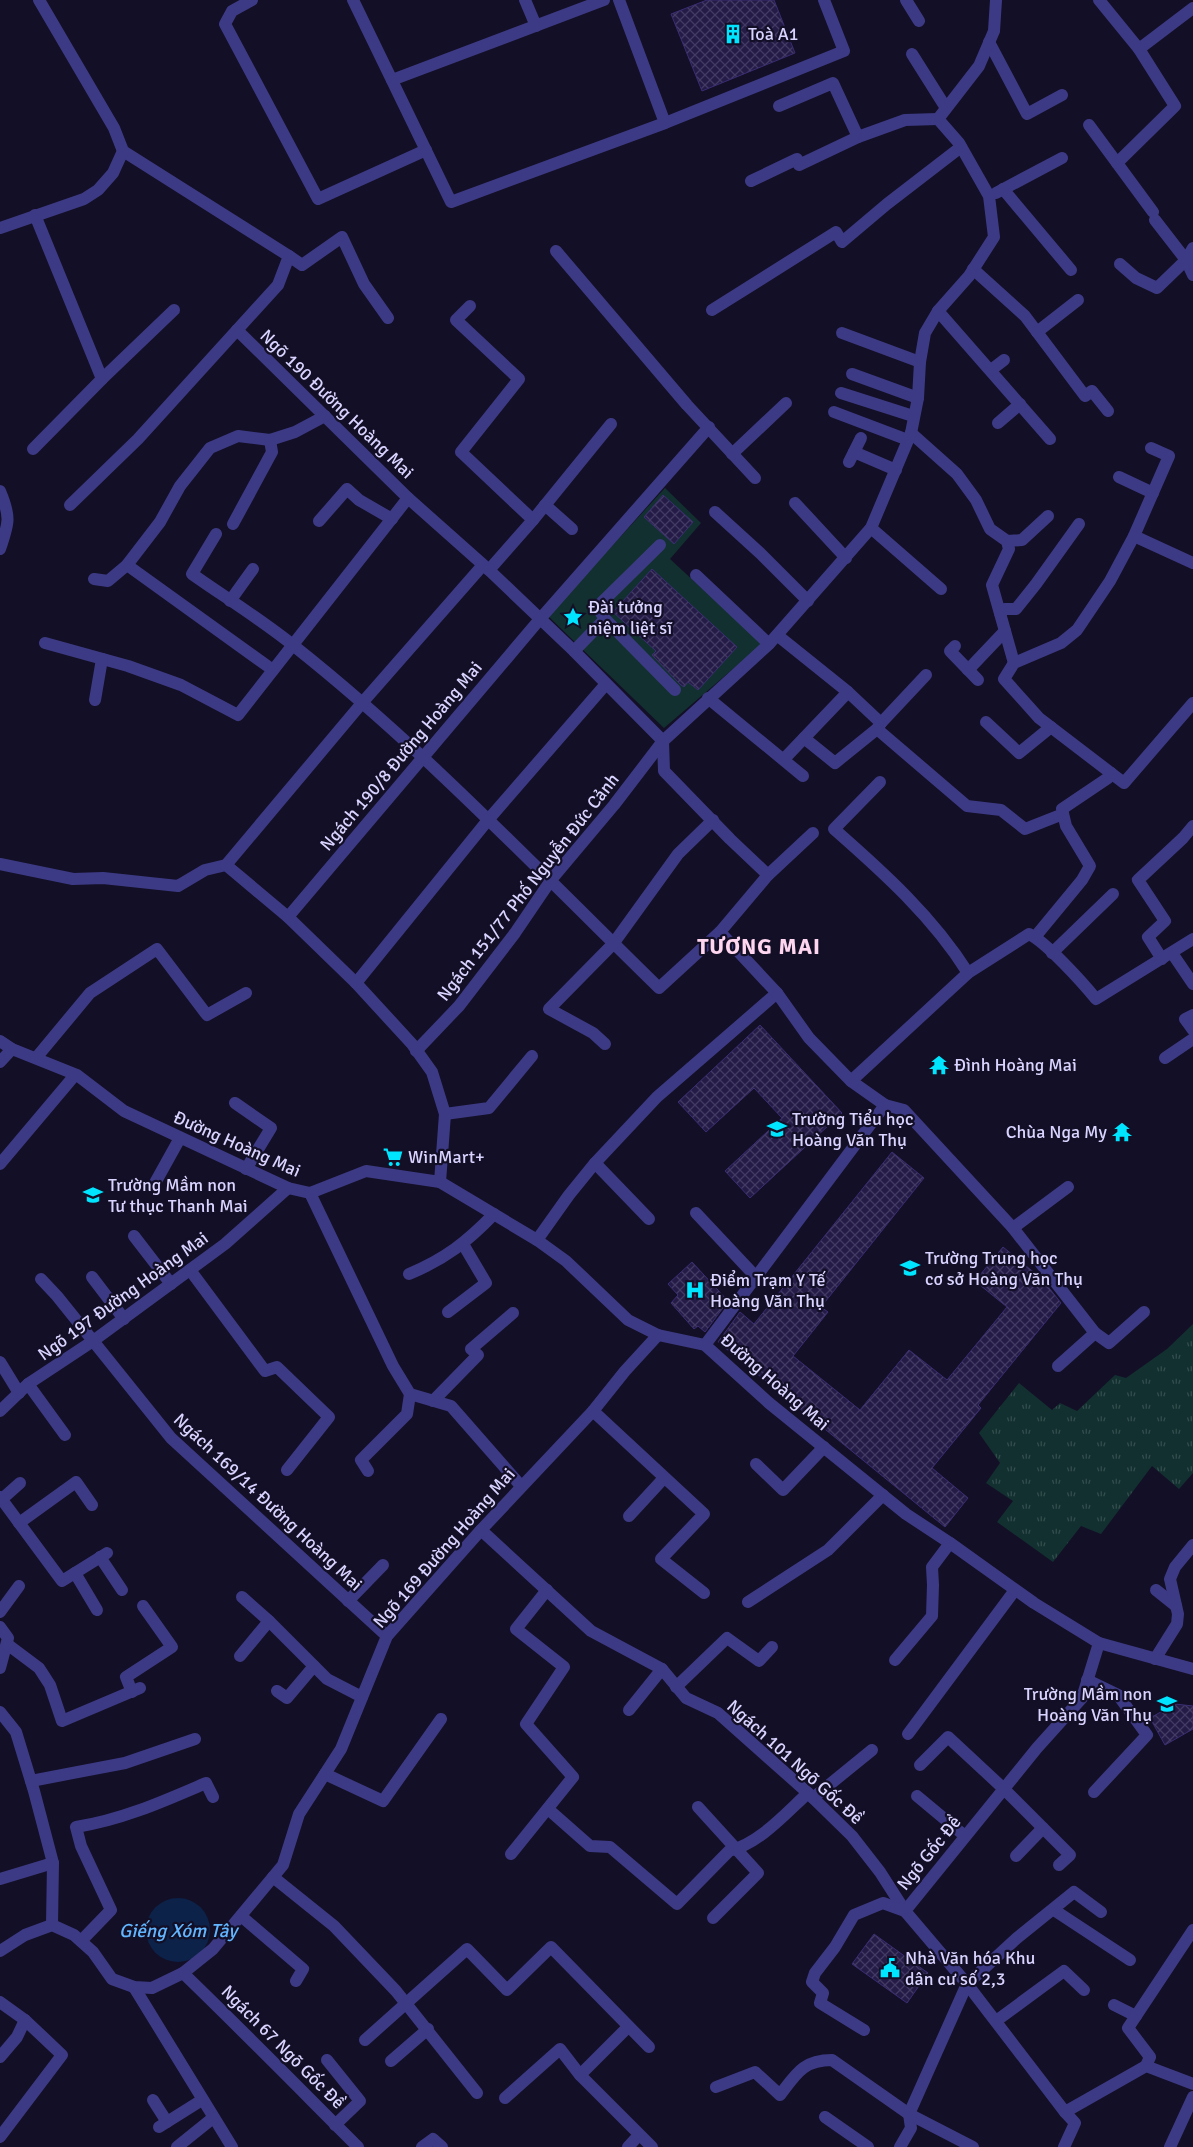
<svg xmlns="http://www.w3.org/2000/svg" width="1193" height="2147" viewBox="0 0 1193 2147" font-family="Signika,sans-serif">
<defs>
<pattern id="grass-tufts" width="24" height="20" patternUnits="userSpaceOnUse" patternTransform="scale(1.25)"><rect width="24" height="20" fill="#12302f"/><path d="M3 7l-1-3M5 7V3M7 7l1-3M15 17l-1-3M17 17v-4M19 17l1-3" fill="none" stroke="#344d4e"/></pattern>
<pattern id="building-cross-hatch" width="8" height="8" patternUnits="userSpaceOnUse" patternTransform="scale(1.25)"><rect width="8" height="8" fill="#241b47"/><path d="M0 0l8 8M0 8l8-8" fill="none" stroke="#433b63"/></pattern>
</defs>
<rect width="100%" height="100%" fill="#130f26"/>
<polygon fill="url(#grass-tufts)" points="1193,1324 1193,1473 1179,1489 1152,1466 1101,1534 1081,1526 1053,1562 997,1522 1013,1501 986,1483 1000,1463 979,1433 1019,1383 1052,1410 1060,1403 1077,1411 1115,1375 1126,1378 1167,1349"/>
<polygon fill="#12302f" points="665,488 701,523 670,559 762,644 664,728 548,616"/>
<circle fill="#0c2248" cx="178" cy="1930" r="32"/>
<g fill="url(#building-cross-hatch)" stroke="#3b2d73">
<polygon points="707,0 774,0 795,53 702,91 671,14"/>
<polygon points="663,495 693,522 674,544 644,517"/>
<polygon points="652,569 737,647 698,690 688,682 684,687 681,685 652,655 656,651 613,612"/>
<polygon points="760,1025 842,1113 750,1198 725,1171 782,1118 754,1088 706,1132 678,1102"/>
<polygon points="892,1152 924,1178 821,1307 828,1312 793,1356 860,1410 909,1350 947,1380 1007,1307 975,1281 1003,1247 1042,1279 1061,1303 978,1405 981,1408 932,1468 968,1498 945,1527 718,1342 740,1312 754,1324"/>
<polygon points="692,1262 728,1301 705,1332 698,1326 694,1329 671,1303 678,1295 668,1284"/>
<polygon points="1175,1704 1193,1706 1193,1729 1165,1745 1150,1718"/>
<polygon points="874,1934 928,1973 907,2003 852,1964"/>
</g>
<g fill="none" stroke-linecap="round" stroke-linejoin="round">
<g stroke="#3d3a85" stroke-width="12">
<polyline points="252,0 232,11 225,24 318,199 426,150"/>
<polyline points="353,0 451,202 665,123 844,51 824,0"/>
<polyline points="525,0 536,26"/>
<polyline points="619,0 665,123"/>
<polyline points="906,0 919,21"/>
<polyline points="1099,0 1139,49 1193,8"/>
<polyline points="989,42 1027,114 1062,95"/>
<polyline points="912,54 946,108"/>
<polyline points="392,80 604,0"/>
<polyline points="779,106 833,83 858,137"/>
<polyline points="1089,125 1153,212"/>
<polyline points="1117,163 1175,106 1139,49"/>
<polyline points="751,181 797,159 799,165 858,137 905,120 938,119"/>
<polyline points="1003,189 1071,270"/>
<polyline points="996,193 1062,158"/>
<polyline points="35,215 102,379"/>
<polyline points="1155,220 1186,260 1193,275"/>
<polyline points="0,228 84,199 98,190 113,173 123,151 289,256 278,285 138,439 70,505"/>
<polyline points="556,251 687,405 755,478"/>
<polyline points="289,256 302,265 342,237 364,284 388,318"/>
<polyline points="1120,264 1136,278 1157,288 1186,260 1193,248"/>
<polyline points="973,269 1025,316 1085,396 1092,391 1108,411"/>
<polyline points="470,306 456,320 519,379 461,452 533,520 489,570"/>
<polyline points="712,310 836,232 842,242 887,204 961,147"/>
<polyline points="938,311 1050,439"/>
<polyline points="237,330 408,498 489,570 574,651 663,741"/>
<polyline points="1037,332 1078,300"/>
<polyline points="842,333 920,362"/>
<polyline points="991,370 1004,360"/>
<polyline points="852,374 918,398"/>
<polyline points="841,393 913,416"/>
<polyline points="834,412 908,440"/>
<polyline points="998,423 1020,404"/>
<polyline points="911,433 957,474 976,500 990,529 1007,541 1009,549 992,585 1014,663"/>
<polyline points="1151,448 1169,456 1134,536 1110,581 1077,630 1061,643 1014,663 1004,679 1039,718 1124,783 1193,703"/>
<polyline points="33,449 102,379 174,310"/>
<polyline points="854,452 896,470"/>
<polyline points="732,454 786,403"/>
<polyline points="849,462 861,438"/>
<polyline points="1119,477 1153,493"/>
<path d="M 0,491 C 11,517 9,523 0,549"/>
<polyline points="795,503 846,558"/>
<polyline points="545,505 572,529"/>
<polyline points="715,512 760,553 808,601"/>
<polyline points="533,520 611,424"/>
<polyline points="319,521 347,489 359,500 392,519"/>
<polyline points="233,524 272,452 270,440"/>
<polyline points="871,528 941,589"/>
<path d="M 216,534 L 192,574 C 226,598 262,620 294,646 C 424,749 540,872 659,988 L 720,932 L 768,875 L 730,839 L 664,771 L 663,741"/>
<polyline points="1134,536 1193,563"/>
<polyline points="1007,541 1022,540 1048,516"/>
<polyline points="660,545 597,607 605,619 675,690"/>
<polyline points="127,565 273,670"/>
<polyline points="696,575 769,644"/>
<polyline points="94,579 108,581 127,565 160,522 180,486 210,448 238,436 270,440 295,432 325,416"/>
<polyline points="230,601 253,569"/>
<polyline points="1000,613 1005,609 1016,609 1036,584 1079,524"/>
<polyline points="777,635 848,692 881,723 926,675"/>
<polyline points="45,643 128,666 181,685 238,715 408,498"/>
<polyline points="955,646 950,651 978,680"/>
<polyline points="574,651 605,619"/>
<polyline points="968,670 1005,631"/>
<polyline points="708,698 803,776"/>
<polyline points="95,700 102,659"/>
<polyline points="986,722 1019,753 1051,727"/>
<polyline points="881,723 877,729 967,806 1001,810 1025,829 1063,814"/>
<polyline points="804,738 835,763 877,729"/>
<polyline points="784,759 848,692"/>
<path d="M 880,782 L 834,829 C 883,872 933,917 968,973"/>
<polyline points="0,864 73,879 103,878 178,886 205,870 226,865"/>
<polyline points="226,865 288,917 356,983 412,1044 432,1072 445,1114 440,1182"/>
<polyline points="226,865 362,703 483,565"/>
<polyline points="768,875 813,833"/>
<polyline points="288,917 540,619 709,427"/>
<polyline points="1035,937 1082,880 1090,866 1066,826 1062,809 1108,778 1111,773"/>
<polyline points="1052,953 1113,894"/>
<polyline points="1172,953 1193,984"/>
<polyline points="1162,959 1148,937 1165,921 1138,880 1183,838 1193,826"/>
<polyline points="356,983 488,820 606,684"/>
<polyline points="1193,1015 1185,1019 1193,1030"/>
<polyline points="605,1044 593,1033 549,1009 613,944 678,854 713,820"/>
<polyline points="416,1051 459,1006 515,933 551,880 614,805 663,741 769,644 871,528 911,433 918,398 920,362 925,333 938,311 969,276 994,237 989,196 959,143 938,119 979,66 994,31 996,0"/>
<polyline points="36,1058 90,993 157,949 207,1015 246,993"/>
<polyline points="1165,1058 1193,1039"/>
<polyline points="0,1062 12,1049"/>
<path d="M 851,1081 L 968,973 L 1029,934 C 1046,942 1083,983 1096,999 L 1193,939"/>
<polyline points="235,1103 271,1128 246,1169"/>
<polyline points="885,1105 904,1110 1013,1228 1095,1333"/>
<polyline points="445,1114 489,1108 532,1056"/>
<polyline points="595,1163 649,1219"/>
<polyline points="0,1164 75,1075"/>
<polyline points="155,1183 180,1138"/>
<polyline points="310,1193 393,1366 410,1394 451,1406 521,1486"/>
<polyline points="696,1213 757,1278"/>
<polyline points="1013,1228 1068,1187"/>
<polyline points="134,1236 171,1284"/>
<polyline points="537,1240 569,1195 595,1163 657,1097 777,993"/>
<polyline points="190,1270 265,1371 277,1367 329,1417 287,1470"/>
<path d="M 409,1274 C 445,1259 467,1242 494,1214"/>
<polyline points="92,1277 124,1319"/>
<polyline points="41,1279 57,1296 171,1438 387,1636"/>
<polyline points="448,1312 486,1283 463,1244"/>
<polyline points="705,1345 885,1105 851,1081 809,1038 777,993 720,932"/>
<polyline points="0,1362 19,1393"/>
<polyline points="1058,1366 1095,1333 1109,1343 1144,1312"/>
<polyline points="28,1384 65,1435"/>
<polyline points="433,1401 478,1355 471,1349 513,1313"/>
<polyline points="0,1411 28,1384 93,1341 225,1244 288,1188"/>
<polyline points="593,1411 704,1514 661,1559 704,1593"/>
<polyline points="756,1464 783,1490 824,1447"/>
<polyline points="368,1471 361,1460 407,1414 410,1394"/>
<polyline points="0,1497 62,1581 107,1553"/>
<polyline points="2,1499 20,1483"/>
<polyline points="629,1516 664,1478"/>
<polyline points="19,1523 76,1482 92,1505"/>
<polyline points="481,1530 591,1631 662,1669 686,1698 718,1713 808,1793 852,1836 880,1872 905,1911"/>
<polyline points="100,1557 122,1590"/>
<polyline points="75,1573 97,1610"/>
<polyline points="1156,1590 1176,1606"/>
<polyline points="242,1597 269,1621 327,1679 362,1697"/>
<polyline points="348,1601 383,1565"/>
<polyline points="748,1602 828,1550 883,1495"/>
<polyline points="0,1612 19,1586"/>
<polyline points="0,1627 8,1638 0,1668"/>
<polyline points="7,1644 39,1668 50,1685 62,1721 140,1688"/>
<polyline points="240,1656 269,1621"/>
<polyline points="1155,1659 1177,1624 1178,1614 1170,1579 1175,1567 1193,1545"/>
<polyline points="895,1660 932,1616 933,1585 932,1567 950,1543"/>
<polyline points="1087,1680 1118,1695 1147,1735 1094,1792"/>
<polyline points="676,1687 727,1638 759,1661 772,1647"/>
<polyline points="277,1691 287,1698 314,1666"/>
<polyline points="132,1692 126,1677 172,1647 143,1606"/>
<polyline points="629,1710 662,1669"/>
<polyline points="0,1712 16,1732 34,1791 53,1863 52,1925"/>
<polyline points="908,1734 1015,1590"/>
<polyline points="920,1765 948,1737 1004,1789 1070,1855 1059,1865"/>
<polyline points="325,1774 383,1801 441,1719"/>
<polyline points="31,1781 125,1763 195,1739"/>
<polyline points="917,1796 965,1836"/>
<polyline points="813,1798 872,1750"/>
<polyline points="698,1807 758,1873 713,1918"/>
<path d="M 548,1809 L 590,1846 L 610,1847 L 677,1904 L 729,1851 C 760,1843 785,1814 808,1793"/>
<polyline points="511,1854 573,1777 526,1724 564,1667 516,1629 547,1590"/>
<polyline points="1016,1856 1043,1828"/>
<polyline points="273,1877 334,1926 396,1991 477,2093"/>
<polyline points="0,1879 53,1863"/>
<polyline points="1054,1910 1130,1960"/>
<polyline points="1101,1912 1074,1892 1017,1938 967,1984 1065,2112 1146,2066 1193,2084"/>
<polyline points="241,1916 303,1969 296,1981"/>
<path d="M 81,1941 L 111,1910 L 81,1846 L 76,1827 C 122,1820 164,1801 206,1783 L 213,1797"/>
<polyline points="0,1951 25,1935 52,1925 74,1935 93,1952 112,1979 134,1987 152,1988 183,1973 213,1949 283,1865 299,1814 341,1749 387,1636 481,1530 593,1411 625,1371 658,1335"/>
<path d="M 183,1973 C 242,2030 300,2089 358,2147"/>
<polyline points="134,1987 232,2147"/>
<polyline points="0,2002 25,2020 62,2055 0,2137"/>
<polyline points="1114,2005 1136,2016"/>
<polyline points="996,2021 1064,1971 1084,1990"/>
<polyline points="628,2027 580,2075 652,2147"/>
<polyline points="864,2030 820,2003 823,1993 812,1982 815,1973 835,1947 854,1915 883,1903 905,1911"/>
<polyline points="365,2040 467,1949 507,1990 551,1947 649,2047"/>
<polyline points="0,2057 17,2037 25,2020"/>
<polyline points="327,2060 360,2101 335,2125"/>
<polyline points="391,2061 428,2029"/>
<polyline points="1146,2066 1150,2057 1128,2028 1193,1930"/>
<path d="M 716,2087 L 755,2072 L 780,2095 C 796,2074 803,2060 832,2060 L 909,2114 L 973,2147"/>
<polyline points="505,2098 560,2049 580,2075"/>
<polyline points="153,2100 167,2122"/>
<polyline points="825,2117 868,2147"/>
<polyline points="159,2127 202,2100"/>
<polyline points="177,2147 213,2118"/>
<polyline points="422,2147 433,2139 442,2147"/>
<polyline points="628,2147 639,2135"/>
<polyline points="900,2147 911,2128 909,2114 967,1984 905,1911 1037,1748 1082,1698 1099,1643"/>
<polyline points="1064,2147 1075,2123 1065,2112"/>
<polyline points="1170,2147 1193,2097"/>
</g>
<g stroke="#3d3a85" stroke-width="12">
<polyline points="39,0 114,128 123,151"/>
<polyline points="0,1041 12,1049 77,1075 124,1111 288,1188 310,1193 366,1171 440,1182 537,1240 566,1261 628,1320 658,1335 705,1345 769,1403 906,1514 950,1543 1034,1603 1099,1643 1193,1669"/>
</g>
</g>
<defs>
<symbol id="building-bare" viewBox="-9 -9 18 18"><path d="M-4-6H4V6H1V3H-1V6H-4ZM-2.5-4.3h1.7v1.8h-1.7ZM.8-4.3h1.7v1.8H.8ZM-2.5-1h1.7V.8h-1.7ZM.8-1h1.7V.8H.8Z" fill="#00e5ff" stroke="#130f26" stroke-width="2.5" paint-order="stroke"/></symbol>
<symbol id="sight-bare" viewBox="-9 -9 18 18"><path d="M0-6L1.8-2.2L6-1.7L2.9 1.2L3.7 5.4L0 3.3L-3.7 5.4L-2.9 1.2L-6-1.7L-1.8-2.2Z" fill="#00e5ff" stroke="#130f26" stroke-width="2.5" paint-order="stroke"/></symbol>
<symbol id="temple-bare" viewBox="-9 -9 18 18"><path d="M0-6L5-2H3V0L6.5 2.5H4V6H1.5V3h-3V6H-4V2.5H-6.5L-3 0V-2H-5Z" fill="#00e5ff" stroke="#130f26" stroke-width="2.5" paint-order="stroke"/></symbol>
<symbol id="school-bare" viewBox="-9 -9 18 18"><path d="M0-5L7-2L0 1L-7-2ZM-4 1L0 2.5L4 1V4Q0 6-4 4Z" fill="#00e5ff" stroke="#130f26" stroke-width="2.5" paint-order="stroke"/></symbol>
<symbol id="supermarket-bare" viewBox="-9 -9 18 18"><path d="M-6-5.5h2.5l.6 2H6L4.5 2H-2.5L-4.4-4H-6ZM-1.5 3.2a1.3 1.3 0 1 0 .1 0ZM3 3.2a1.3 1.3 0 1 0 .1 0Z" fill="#00e5ff" stroke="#130f26" stroke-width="2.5" paint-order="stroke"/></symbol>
<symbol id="hospital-bare" viewBox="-9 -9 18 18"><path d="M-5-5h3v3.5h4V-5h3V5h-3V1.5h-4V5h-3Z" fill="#00e5ff" stroke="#130f26" stroke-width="2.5" paint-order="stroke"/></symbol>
<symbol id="civic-bare" viewBox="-9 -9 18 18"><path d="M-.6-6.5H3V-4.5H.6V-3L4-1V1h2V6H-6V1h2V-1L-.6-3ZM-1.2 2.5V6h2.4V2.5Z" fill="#00e5ff" stroke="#130f26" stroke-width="2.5" paint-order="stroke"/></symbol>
</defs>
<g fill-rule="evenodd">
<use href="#building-bare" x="719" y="20" width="28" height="28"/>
<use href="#sight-bare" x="559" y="603" width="28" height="28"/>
<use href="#temple-bare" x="925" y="1051" width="28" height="28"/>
<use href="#school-bare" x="763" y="1115" width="28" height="28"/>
<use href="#temple-bare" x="1108" y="1118" width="28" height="28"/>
<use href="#supermarket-bare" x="379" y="1143" width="28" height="28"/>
<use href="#school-bare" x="79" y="1181" width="28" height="28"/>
<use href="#school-bare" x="896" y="1254" width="28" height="28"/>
<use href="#hospital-bare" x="681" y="1276" width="28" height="28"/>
<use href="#school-bare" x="1153" y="1690" width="28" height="28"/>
<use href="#civic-bare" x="876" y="1954" width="28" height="28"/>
</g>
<g text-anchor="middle" stroke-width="4.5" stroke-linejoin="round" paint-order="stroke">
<g font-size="18" fill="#d9d4ff" stroke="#130f26" text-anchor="start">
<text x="748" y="40">Toà A1</text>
<text x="588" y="613">Đài tưởng<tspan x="588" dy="21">niệm liệt sĩ</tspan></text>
<text x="954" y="1071">Đình Hoàng Mai</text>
<text x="792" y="1125">Trường Tiểu học<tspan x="792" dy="21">Hoàng Văn Thụ</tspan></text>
<text x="1107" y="1138" text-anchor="end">Chùa Nga My</text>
<text x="408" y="1163">WinMart+</text>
<text x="108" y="1191">Trường Mầm non<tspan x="108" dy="21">Tư thục Thanh Mai</tspan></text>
<text x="925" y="1264">Trường Trung học<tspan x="925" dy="21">cơ sở Hoàng Văn Thụ</tspan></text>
<text x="710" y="1286">Điểm Trạm Y Tế<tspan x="710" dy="21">Hoàng Văn Thụ</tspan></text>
<text x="1152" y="1700" text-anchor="end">Trường Mầm non<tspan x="1152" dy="21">Hoàng Văn Thụ</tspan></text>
<text x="905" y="1964">Nhà Văn hóa Khu<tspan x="905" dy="21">dân cư số 2,3</tspan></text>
</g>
<g font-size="18" fill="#d9d4ff" stroke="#130f26">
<text transform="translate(337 404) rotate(44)" y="6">Ngõ 190 Đường Hoàng Mai</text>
<text transform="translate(401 756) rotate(-50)" y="6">Ngách 190/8 Đường Hoàng Mai</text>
<text transform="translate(528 887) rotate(-52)" y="6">Ngách 151/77 Phố Nguyễn Đức Cảnh</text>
<text transform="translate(237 1144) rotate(24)" y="6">Đường Hoàng Mai</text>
<text transform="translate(123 1296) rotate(-36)" y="6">Ngõ 197 Đường Hoàng Mai</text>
<text transform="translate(775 1382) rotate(41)" y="6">Đường Hoàng Mai</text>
<text transform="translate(268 1502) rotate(43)" y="6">Ngách 169/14 Đường Hoàng Mai</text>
<text transform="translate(444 1548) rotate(-49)" y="6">Ngõ 169 Đường Hoàng Mai</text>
<text transform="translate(795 1762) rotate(42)" y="6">Ngách 101 Ngõ Gốc Đề</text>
<text transform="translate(929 1853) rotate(-51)" y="6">Ngõ Gốc Đề</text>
<text transform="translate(283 2047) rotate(45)" y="6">Ngách 67 Ngõ Gốc Đề</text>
</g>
<g font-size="19" font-style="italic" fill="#62b6ff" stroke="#130f26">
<text x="178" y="1937">Giếng Xóm Tây</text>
</g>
<g font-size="22" font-weight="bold" letter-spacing="1" fill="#ffd6f0" stroke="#130f26">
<text x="759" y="954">TƯƠNG MAI</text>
</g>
</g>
</svg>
